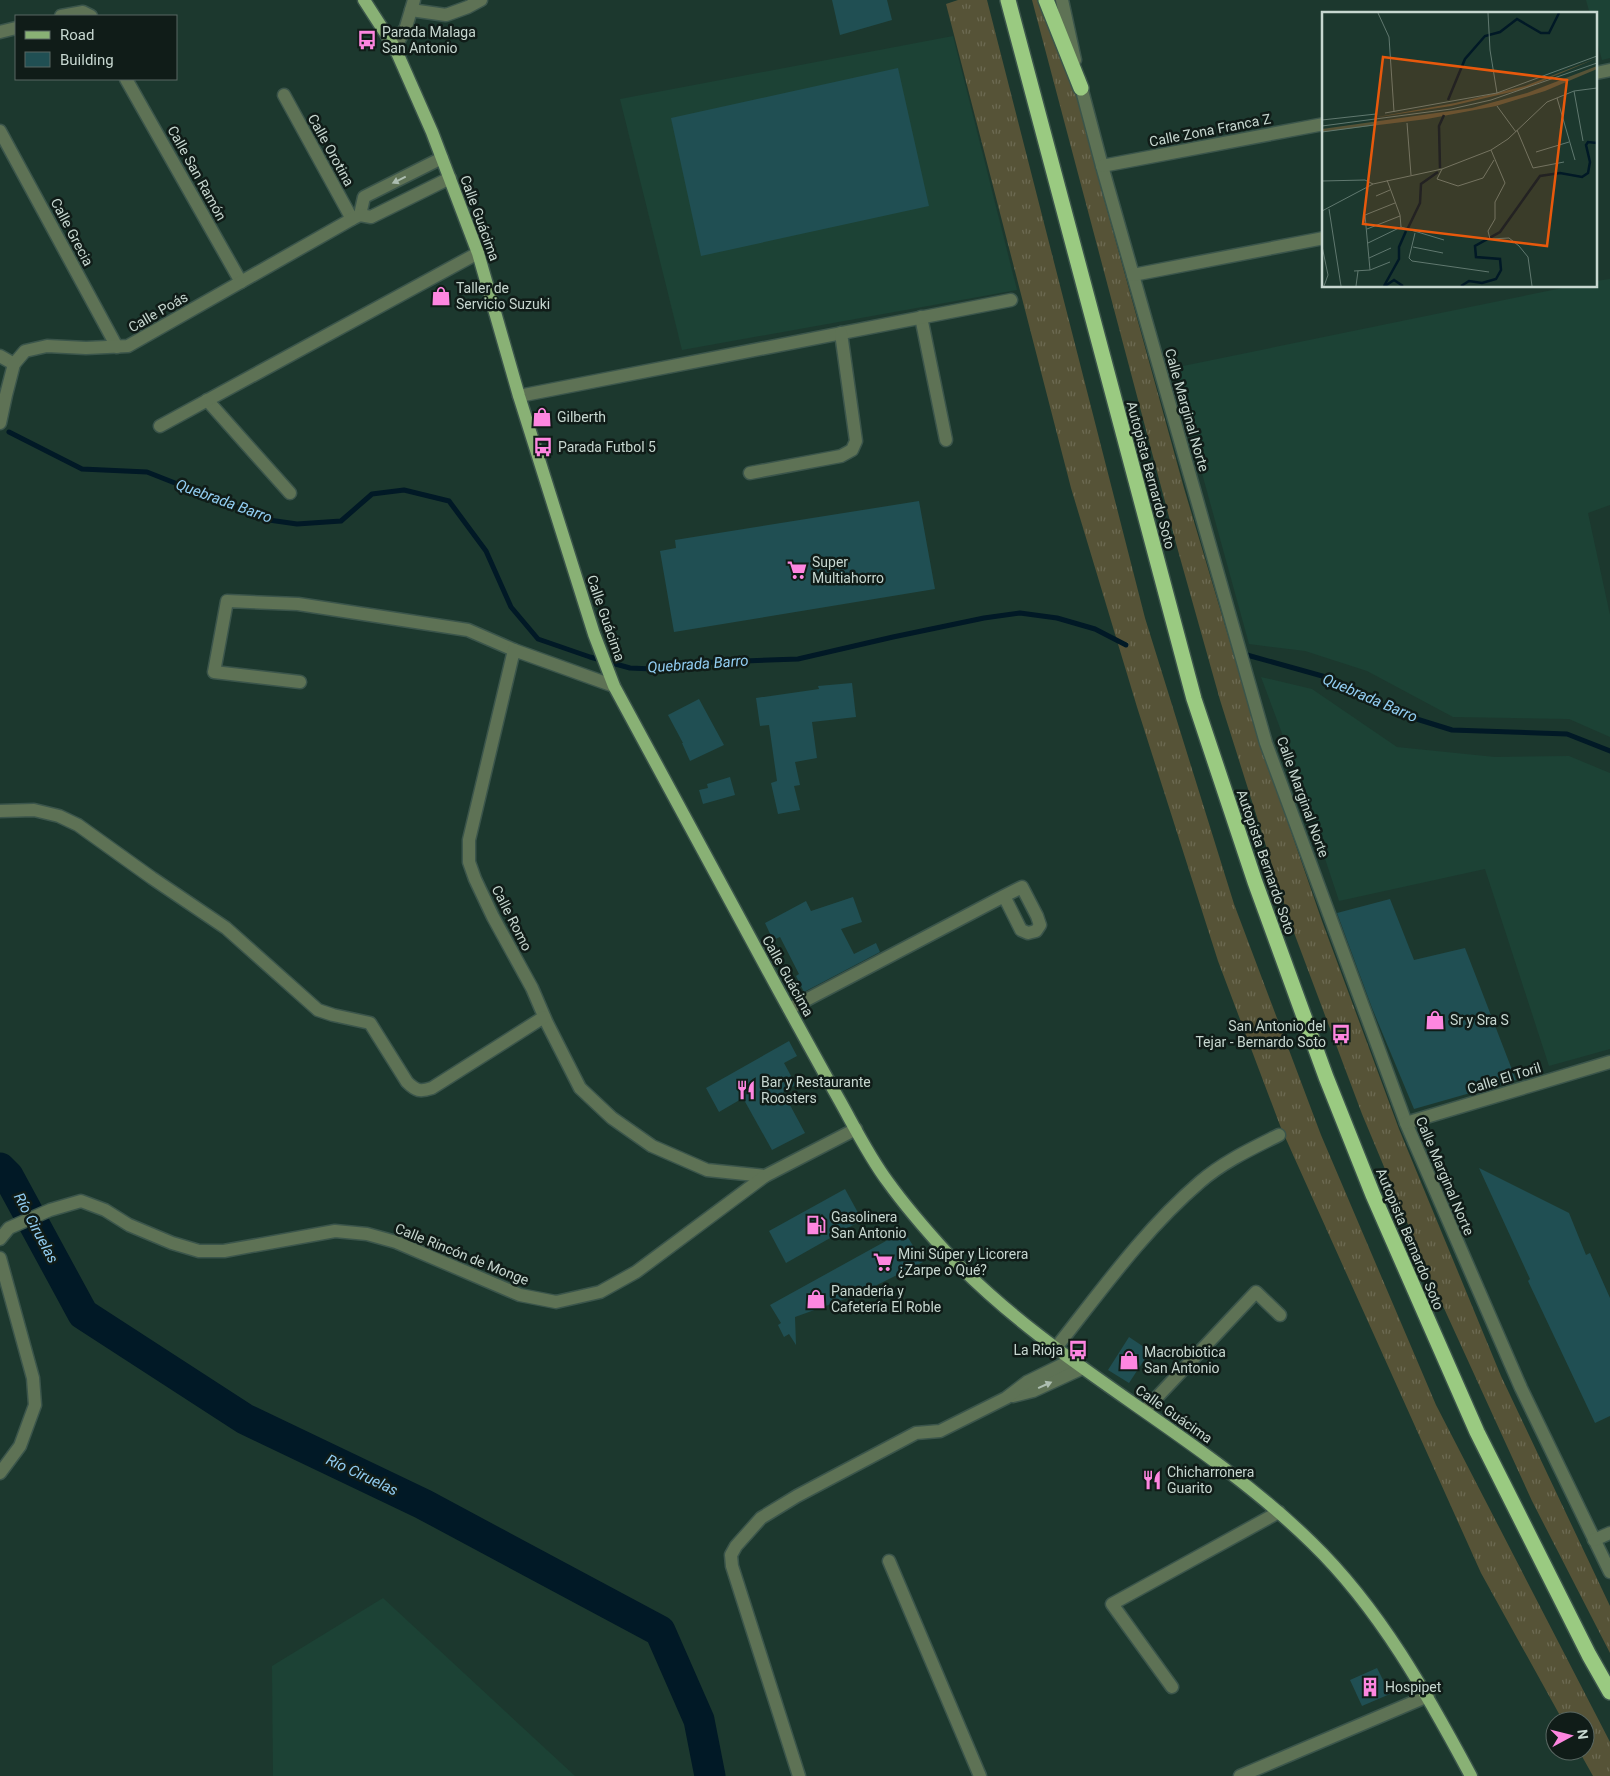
<svg xmlns="http://www.w3.org/2000/svg" width="1610" height="1776" viewBox="0 0 1610 1776" font-family="Roboto,sans-serif">
<defs>
<pattern id="grass-tufts" width="24" height="20" patternUnits="userSpaceOnUse" patternTransform="scale(1.25)"><rect width="24" height="20" fill="#565337"/><path d="M3 7l-1-3M5 7V3M7 7l1-3M15 17l-1-3M17 17v-4M19 17l1-3" fill="none" stroke="#6d6b53"/></pattern>
</defs>
<rect width="100%" height="100%" fill="#1c382e"/>
<g fill="#1c4235">
<polygon points="1586,0 1610,0 1610,58 1602,60 1596,38 1596,14 1590,14"/>
<polygon points="953,36 1017,290 682,350 620,99"/>
<polygon points="1610,279 1610,505 1588,513 1610,615 1610,737 1569,719 1453,717 1367,671 1305,651 1249,644 1173,368 1572,286 1596,286 1596,281"/>
<polygon points="1261,677 1312,689 1397,747 1495,757 1569,756 1610,773 1610,1049 1549,1066 1485,869 1339,901 1296,771"/>
<polygon points="383,1598 575,1776 273,1776 272,1666"/>
</g>
<g fill="url(#grass-tufts)">
<polygon points="958,0 987,0 1145,618 1234,904 1321,1135 1436,1405 1610,1742 1610,1776 1593,1776 1579,1751 1585,1751 1585,1721 1563,1721 1481,1573 1281,1128 1218,961 1137,707 1071,488 946,4"/>
<polygon points="1032,0 1038,0 1076,90 1098,177 1184,488 1258,736 1322,921 1399,1129 1501,1376 1610,1606 1610,1653 1532,1501 1432,1282 1362,1114 1290,922 1220,700 1177,547"/>
</g>
<g fill="none" stroke-linecap="round" stroke-linejoin="round">
<g stroke="#011926" stroke-width="5">
<polyline points="9,432 82,469 147,472 269,520 297,524 341,521 372,494 404,490 449,501 486,551 511,607 538,639 590,657 630,668 653,669 691,663 798,659 893,637 984,618 1020,613 1057,618 1095,629 1126,645"/>
<polyline points="1247,655 1333,679 1394,712 1452,730 1567,734 1610,751"/>
</g>
<polyline stroke="#011926" stroke-width="31" points="0,1168 8,1176 83,1314 245,1419 423,1504 660,1631 699,1720 710,1776"/>
</g>
<g fill="#204f53">
<polygon points="832,0 887,0 892,20 840,35"/>
<polygon points="898,68 929,206 701,256 671,118"/>
<polygon points="919,501 935,589 674,632 660,551 676,548 675,540"/>
<polygon points="852,683 856,717 812,722 817,758 795,762 800,785 794,786 800,810 778,814 771,783 777,781 769,725 760,726 756,698 819,689 818,686"/>
<polygon points="699,699 724,745 690,761 682,743 683,743 668,715"/>
<polygon points="730,777 735,795 703,804 699,790 708,788 707,784"/>
<polygon points="853,897 862,922 841,929 854,954 876,943 880,952 804,992 796,976 799,974 780,937 773,940 765,923 806,901 811,911"/>
<polygon points="1390,899 1414,960 1465,948 1516,1080 1414,1109 1372,1008 1337,913"/>
<polygon points="789,1041 797,1056 784,1063 796,1085 783,1092 805,1133 772,1150 743,1098 719,1112 706,1088"/>
<polygon points="1479,1168 1569,1213 1586,1255 1590,1253 1610,1298 1610,1416 1595,1423 1528,1281 1530,1279"/>
<polygon points="845,1189 862,1220 786,1263 769,1231"/>
<polygon points="904,1231 923,1262 859,1294 795,1317 796,1345 789,1334 784,1337 778,1325 781,1323 770,1305"/>
<polygon points="1129,1337 1150,1351 1129,1383 1108,1370"/>
<polygon points="1377,1668 1390,1694 1362,1706 1350,1680"/>
</g>
<g fill="none" stroke-linecap="round" stroke-linejoin="round">
<defs>
<g id="minor">
<polyline points="1062,0 1075,60"/>
<polyline points="411,10 446,15 468,7 481,0"/>
<polyline points="61,16 83,12 91,16"/>
<polyline points="0,32 16,28"/>
<polyline points="395,48 406,27 414,0"/>
<polyline points="1596,73 1610,70"/>
<polyline points="126,79 241,282"/>
<polyline points="1079,79 1102,166 1266,743 1406,1123 1521,1388 1610,1572"/>
<polyline points="284,95 352,219"/>
<polyline points="0,131 117,347"/>
<polyline points="1102,166 1324,124"/>
<polyline points="360,215 364,197 442,158"/>
<polyline points="1133,275 1324,238"/>
<polyline points="921,317 946,440"/>
<polyline points="0,356 14,364"/>
<polyline points="519,396 1011,300"/>
<polyline points="207,400 290,493"/>
<polyline points="0,423 6,395 14,364 25,351 47,346 86,348 128,346 352,219 360,215 371,217 450,178"/>
<polyline points="160,426 478,253"/>
<polyline points="750,473 841,456 852,450 856,441 841,333"/>
<polyline points="300,682 214,672 227,601 298,604 468,630 514,650"/>
<polyline points="614,686 514,650 469,840 469,862 475,879 493,917 532,988 547,1023 580,1088 612,1118 652,1146 707,1170 765,1176"/>
<path d="M 0,811 L 34,810 L 59,816 L 78,825 L 152,878 L 226,928 L 318,1010 L 333,1015 L 370,1023 L 407,1082 C 416,1091 420,1092 432,1088 L 544,1017"/>
<polyline points="789,1009 1004,896 1022,887 1037,916 1040,925 1036,931 1028,933 1021,930 1004,896"/>
<polyline points="1406,1123 1610,1062"/>
<polyline points="0,1239 9,1228 50,1210 81,1201 105,1210 129,1225 172,1243 199,1251 224,1251 335,1231 367,1234 396,1242 520,1295 556,1302 600,1292 636,1272 765,1176 856,1129"/>
<polyline points="0,1258 33,1378 35,1405 20,1446 0,1473"/>
<path d="M 1055,1349 C 1101,1291 1144,1230 1200,1182 C 1223,1162 1251,1149 1279,1135"/>
<polyline points="1013,1396 1033,1391 1083,1368"/>
<polyline points="1145,1410 1256,1292 1280,1315"/>
<polyline points="1594,1540 1610,1533"/>
<polyline points="889,1561 980,1776"/>
<polyline points="1172,1687 1112,1604 1279,1512"/>
<polyline points="799,1776 732,1566 731,1555 736,1546 761,1518 797,1496 916,1433 940,1431 1006,1398 1027,1382 1072,1360"/>
<polyline points="1240,1776 1428,1696"/>
</g>
<path id="major" d="M 364,0 L 395,48 L 432,132 L 478,253 L 519,396 L 594,634 L 614,686 C 669,788 724,890 779,991 C 800,1029 820,1066 841,1103 C 856,1130 870,1158 888,1182 C 906,1207 926,1230 947,1253 C 1054,1367 1201,1434 1312,1543 C 1380,1609 1427,1694 1471,1776"/>
<g id="highway">
<polyline points="1008,0 1194,699 1255,882 1326,1077 1373,1195 1477,1432 1589,1655 1610,1692"/>
<polyline points="1046,0 1081,88"/>
</g>
</defs>
<use href="#minor" stroke="#3b554b" stroke-width="15"/>
<use href="#major" stroke="#3b554b" stroke-width="15"/>
<use href="#highway" stroke="#3b554b" stroke-width="18"/>
<use href="#minor" stroke="#5e7255" stroke-width="12"/>
<use href="#major" stroke="#89b175" stroke-width="12"/>
<use href="#highway" stroke="#9aca81" stroke-width="15"/>
</g>
<defs><path id="oneway-solid" d="M-6-.8H1V-3.2L6.5 0L1 3.2V.8H-6Z" transform="scale(1.25)"/></defs>
<g fill="#adbeb1">
<use href="#oneway-solid" transform="translate(399 180) rotate(154)"/>
<use href="#oneway-solid" transform="translate(1045 1385) rotate(-24)"/>
</g>
<defs>
<symbol id="bus-bare" viewBox="-9 -9 18 18"><path d="M-5-6H5V4H4V6H2V4H-2V6H-4V4H-5ZM-3.5-4V0h7V-4ZM-3.5 1.2v1.5H-2V1.2ZM2 1.2v1.5H3.5V1.2Z" fill="#fe86e0" stroke="#101c18" stroke-width="2.5" paint-order="stroke"/></symbol>
<symbol id="shop-bare" viewBox="-9 -9 18 18"><path d="M-5-2.5h2.3a2.7 3.5 0 0 1 5.4 0H5L5.5 6h-11ZM-1.5-2.5h3a1.5 2.3 0 0 0-3 0Z" fill="#fe86e0" stroke="#101c18" stroke-width="2.5" paint-order="stroke"/></symbol>
<symbol id="supermarket-bare" viewBox="-9 -9 18 18"><path d="M-6-5.5h2.5l.6 2H6L4.5 2H-2.5L-4.4-4H-6ZM-1.5 3.2a1.3 1.3 0 1 0 .1 0ZM3 3.2a1.3 1.3 0 1 0 .1 0Z" fill="#fe86e0" stroke="#101c18" stroke-width="2.5" paint-order="stroke"/></symbol>
<symbol id="restaurant-bare" viewBox="-9 -9 18 18"><path d="M-5-6h1v4h1v-4h1v4h1v-4h1v5L-1.5 .5V6h-2V.5L-5-1ZM5-6V6H3V1.5H1.5Q1.5-4 5-6Z" fill="#fe86e0" stroke="#101c18" stroke-width="2.5" paint-order="stroke"/></symbol>
<symbol id="fuel-bare" viewBox="-9 -9 18 18"><path d="M-5.5-6h7V0h2V4h1.3V-2.5L3-4.5l.8-.8L6-3V5H2.5V1h-1V6h-7ZM-4.2-4.7v3.2H.2V-4.7Z" fill="#fe86e0" stroke="#101c18" stroke-width="2.5" paint-order="stroke"/></symbol>
<symbol id="building-bare" viewBox="-9 -9 18 18"><path d="M-4-6H4V6H1V3H-1V6H-4ZM-2.5-4.3h1.7v1.8h-1.7ZM.8-4.3h1.7v1.8H.8ZM-2.5-1h1.7V.8h-1.7ZM.8-1h1.7V.8H.8Z" fill="#fe86e0" stroke="#101c18" stroke-width="2.5" paint-order="stroke"/></symbol>
</defs>
<g fill-rule="evenodd">
<use href="#bus-bare" x="353" y="26" width="28" height="28"/>
<use href="#shop-bare" x="427" y="282" width="28" height="28"/>
<use href="#shop-bare" x="528" y="403" width="28" height="28"/>
<use href="#bus-bare" x="529" y="433" width="28" height="28"/>
<use href="#supermarket-bare" x="783" y="556" width="28" height="28"/>
<use href="#shop-bare" x="1421" y="1006" width="28" height="28"/>
<use href="#bus-bare" x="1327" y="1020" width="28" height="28"/>
<use href="#restaurant-bare" x="732" y="1076" width="28" height="28"/>
<use href="#fuel-bare" x="802" y="1211" width="28" height="28"/>
<use href="#supermarket-bare" x="869" y="1248" width="28" height="28"/>
<use href="#shop-bare" x="802" y="1285" width="28" height="28"/>
<use href="#bus-bare" x="1064" y="1336" width="28" height="28"/>
<use href="#shop-bare" x="1115" y="1346" width="28" height="28"/>
<use href="#restaurant-bare" x="1138" y="1466" width="28" height="28"/>
<use href="#building-bare" x="1356" y="1673" width="28" height="28"/>
</g>
<g text-anchor="middle" stroke-width="5" stroke-linejoin="round" paint-order="stroke">
<g font-size="14" fill="#c7d7d0" stroke="#101c18" text-anchor="start">
<text x="382" y="37">Parada Malaga<tspan x="382" dy="16">San Antonio</tspan></text>
<text x="456" y="293">Taller de<tspan x="456" dy="16">Servicio Suzuki</tspan></text>
<text x="557" y="422">Gilberth</text>
<text x="558" y="452">Parada Futbol 5</text>
<text x="812" y="567">Super<tspan x="812" dy="16">Multiahorro</tspan></text>
<text x="1450" y="1025">Sr y Sra S</text>
<text x="1326" y="1031" text-anchor="end">San Antonio del<tspan x="1326" dy="16">Tejar - Bernardo Soto</tspan></text>
<text x="761" y="1087">Bar y Restaurante<tspan x="761" dy="16">Roosters</tspan></text>
<text x="831" y="1222">Gasolinera<tspan x="831" dy="16">San Antonio</tspan></text>
<text x="898" y="1259">Mini Súper y Licorera<tspan x="898" dy="16">¿Zarpe o Qué?</tspan></text>
<text x="831" y="1296">Panadería y<tspan x="831" dy="16">Cafetería El Roble</tspan></text>
<text x="1063" y="1355" text-anchor="end">La Rioja</text>
<text x="1144" y="1357">Macrobiotica<tspan x="1144" dy="16">San Antonio</tspan></text>
<text x="1167" y="1477">Chicharronera<tspan x="1167" dy="16">Guarito</tspan></text>
<text x="1385" y="1692">Hospipet</text>
</g>
<g font-size="14" fill="#c7d7d0" stroke="#101c18">
<text transform="translate(1210 130) rotate(-11)" y="5">Calle Zona Franca Z</text>
<text transform="translate(331 150) rotate(61)" y="5">Calle Orotina</text>
<text transform="translate(197 173) rotate(61)" y="5">Calle San Ramón</text>
<text transform="translate(480 218) rotate(70)" y="5">Calle Guácima</text>
<text transform="translate(72 232) rotate(62)" y="5">Calle Grecia</text>
<text transform="translate(158 312) rotate(-30)" y="5">Calle Poás</text>
<text transform="translate(1187 410) rotate(74)" y="5">Calle Marginal Norte</text>
<text transform="translate(1151 475) rotate(75)" y="5">Autopista Bernardo Soto</text>
<text transform="translate(606 618) rotate(71)" y="5">Calle Guácima</text>
<text transform="translate(1303 797) rotate(70)" y="5">Calle Marginal Norte</text>
<text transform="translate(1266 862) rotate(71)" y="5">Autopista Bernardo Soto</text>
<text transform="translate(512 918) rotate(63)" y="5">Calle Romo</text>
<text transform="translate(788 976) rotate(61)" y="5">Calle Guácima</text>
<text transform="translate(1504 1078) rotate(-17)" y="5">Calle El Toril</text>
<text transform="translate(1445 1176) rotate(67)" y="5">Calle Marginal Norte</text>
<text transform="translate(1410 1239) rotate(67)" y="5">Autopista Bernardo Soto</text>
<text transform="translate(462 1254) rotate(22)" y="5">Calle Rincón de Monge</text>
<text transform="translate(1174 1414) rotate(35)" y="5">Calle Guácima</text>
</g>
<g font-size="15" font-style="italic" fill="#92cef3" stroke="#101c18">
<text transform="translate(224 501) rotate(20)" y="5">Quebrada Barro</text>
<text transform="translate(698 664) rotate(-4)" y="5">Quebrada Barro</text>
<text transform="translate(1370 698) rotate(23)" y="5">Quebrada Barro</text>
<text transform="translate(36 1228) rotate(62)" y="5">Río Ciruelas</text>
<text transform="translate(362 1475) rotate(25)" y="5">Río Ciruelas</text>
</g>
</g>
<g transform="translate(1322 12)">
<rect width="275" height="275" fill="#1c382e"/>
<path d="M 275,46 L 202,77 L 129,94 L 50,106 L 133,91 L 203,74 ZM 275,54 L 275,57 L 223,79 L 174,94 L 105,107 L 0,120 L 0,117 L 150,96 L 205,81 Z" fill="#565337"/>
<path fill="none" stroke="#011926" stroke-width="2.5" d="M 126,88 L 143,47 L 163,24 L 178,20 L 195,7 L 219,21 L 227,21 L 237,1M 118,156 L 117,114 L 122,103M 86,216 L 98,191 L 99,172 L 116,160M 62,274 L 77,247 L 77,235 L 84,219M 63,274 L 72,268 L 81,274M 139,274 L 147,269 L 160,271 L 174,267 L 179,258 L 178,247 L 154,245 L 153,234 L 178,220 L 218,164 L 238,161 L 260,165 L 266,161 L 268,150 L 264,133 L 266,130 L 275,131"/>
<path fill="none" stroke="#60786f" stroke-width="1" d="M 56,1 L 67,25 L 72,100M 166,1 L 168,38 L 175,81M 252,79 L 261,129M 235,86 L 253,148M 175,94 L 194,120M 63,101 L 175,81 L 275,44M 0,108 L 54,102M 85,111 L 89,163M 0,114 L 129,97 L 169,88 L 275,51M 195,118 L 211,156 L 242,150M 0,120 L 52,113M 169,138 L 183,171 L 173,190 L 173,207 L 166,219 L 168,227 L 187,226 L 197,234 L 206,245 L 210,274M 214,140 L 247,130M 120,157 L 115,167 L 136,174 L 161,166 L 172,148M 65,168 L 78,203 L 79,215M 0,169 L 43,168 L 51,172M 54,184 L 68,178M 7,197 L 19,274M 0,199 L 51,172 L 120,157 L 169,138 L 186,127 L 225,90 L 252,79 L 275,76M 79,215 L 122,228M 45,217 L 78,204M 93,221 L 87,246 L 90,249 L 167,260M 46,231 L 79,215M 0,234 L 6,263 L 2,274M 91,235 L 121,241M 47,246 L 69,236M 48,258 L 43,203 L 73,191M 32,259 L 48,258 L 68,250M 34,274 L 36,259"/>
<path fill="#e8590c" fill-opacity="0.15" stroke="#e8590c" stroke-width="2.5" d="M 61,45 L 245,68 L 225,234 L 41,212 Z"/>
<rect width="275" height="275" fill="none" stroke="#c7d7d0" stroke-width="2.5"/>
</g>
<rect x="15" y="15" width="162" height="65" fill="#101c18" stroke="#596762"/>
<rect x="25" y="31" width="25" height="8" fill="#89b175" stroke="#596762"/>
<text x="60" y="40" font-size="15" fill="#c7d7d0">Road</text>
<rect x="25" y="52" width="25" height="15" fill="#204f53" stroke="#596762"/>
<text x="60" y="65" font-size="15" fill="#c7d7d0">Building</text>
<g transform="translate(1570 1736) rotate(83)"><circle r="24" fill="#101c18" stroke="#596762"/>
<path d="M0-4L9 19L0 12L-9 19Z" fill="#fe86e0"/>
<text y="-8" font-size="14" font-weight="bold" text-anchor="middle" fill="#c7d7d0">N</text>
</g>
</svg>
